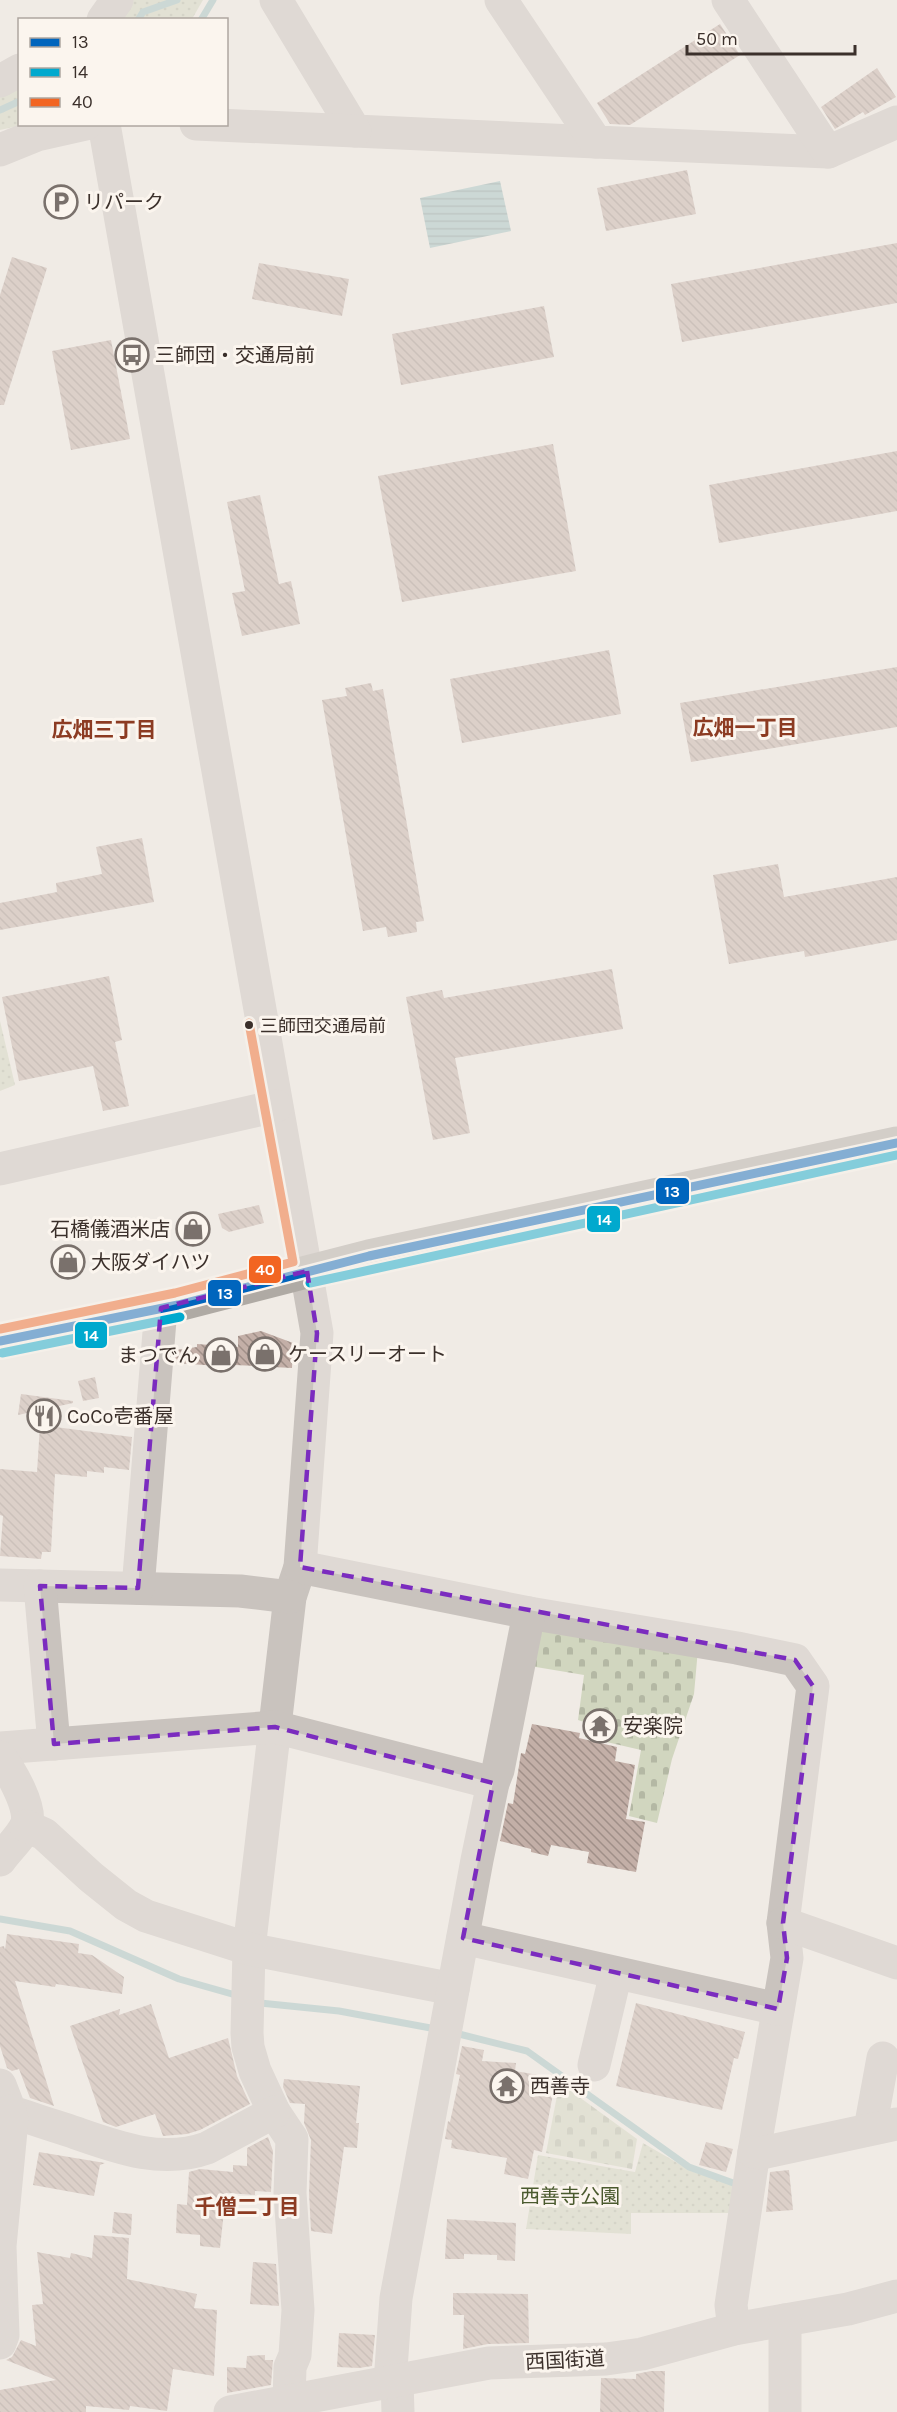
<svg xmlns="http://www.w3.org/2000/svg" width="897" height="2412" viewBox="0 0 897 2412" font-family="Karla,'Noto Sans JP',sans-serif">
<defs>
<pattern id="cemetery-stones" width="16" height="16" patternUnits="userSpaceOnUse" patternTransform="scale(1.5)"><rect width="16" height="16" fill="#d1d6bf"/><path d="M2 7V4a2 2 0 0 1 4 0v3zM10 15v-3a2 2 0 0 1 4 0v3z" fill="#b4b8a4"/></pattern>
<pattern id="park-dots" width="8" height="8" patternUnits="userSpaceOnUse" patternTransform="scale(1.5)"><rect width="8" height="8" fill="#d1d6bf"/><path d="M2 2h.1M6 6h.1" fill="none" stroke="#b4b8a4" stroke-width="1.8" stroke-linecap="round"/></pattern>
<pattern id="water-rules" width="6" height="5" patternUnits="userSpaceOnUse" patternTransform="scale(1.5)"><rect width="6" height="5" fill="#a1c2c1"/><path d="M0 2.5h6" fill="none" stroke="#849e9d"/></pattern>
<pattern id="building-back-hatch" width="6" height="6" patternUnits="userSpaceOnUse" patternTransform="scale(1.5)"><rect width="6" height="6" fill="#c3afa7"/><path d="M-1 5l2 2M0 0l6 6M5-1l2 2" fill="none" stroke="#a08f88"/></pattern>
</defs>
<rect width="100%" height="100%" fill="#f0ebe5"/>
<g fill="url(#cemetery-stones)">
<polygon points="537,1629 698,1649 694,1694 672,1759 657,1823 629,1816 641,1750 585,1737 587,1723 578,1720 584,1675 530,1666"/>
<polygon points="559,2085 564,2086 637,2139 632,2169 546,2153"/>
</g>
<g fill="url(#park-dots)">
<polygon points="131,0 203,0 192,19 117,20"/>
<polygon points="19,74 20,124 23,125 0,130 0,85"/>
<polygon points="0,1021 15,1085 0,1091"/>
<polygon points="643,2143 688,2169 736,2187 731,2213 631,2213 631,2234 526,2229 538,2155 635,2172"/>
</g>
<polygon fill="url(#water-rules)" points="500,181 511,231 430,248 420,198"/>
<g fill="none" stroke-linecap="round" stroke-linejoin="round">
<g stroke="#a1c2c1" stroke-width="7">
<polyline points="138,20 143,12 177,0"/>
<polyline points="201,20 213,0"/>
<polyline points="0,110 20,101"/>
<polyline points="0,1919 70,1931 179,1979 239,1996"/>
<polyline points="260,2003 339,2011 436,2029"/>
<polyline points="455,2033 527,2051 689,2167 736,2184"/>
</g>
</g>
<g fill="url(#building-back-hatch)">
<polygon points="720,24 740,55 630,125 610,124 597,103"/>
<polygon points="877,68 896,97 865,115 863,112 835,129 821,107"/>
<polygon points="687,170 696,214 606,231 597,188"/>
<polygon points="897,243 897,303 682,342 671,284"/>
<polygon points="12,257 47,268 4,405 0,405 0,295"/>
<polygon points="259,263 349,279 342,316 252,299"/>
<polygon points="544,306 554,357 401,385 392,334"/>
<polygon points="111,340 130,439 71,450 52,351"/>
<polygon points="553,444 576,571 402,602 378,476"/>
<polygon points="897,451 897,511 719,543 709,485"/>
<polygon points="260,495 279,584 291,581 300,624 242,636 232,593 245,591 227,502"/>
<polygon points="609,650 621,714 462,743 450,679"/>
<polygon points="897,667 897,727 691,762 680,703"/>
<polygon points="371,683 373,691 383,689 424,921 416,922 417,932 388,937 386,927 363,931 322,700 347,696 345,688"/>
<polygon points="142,838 154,902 0,930 0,903 57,892 56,883 102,874 96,847"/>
<polygon points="778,864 784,897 897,877 897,940 805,957 804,951 729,964 713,875"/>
<polygon points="612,969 623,1029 455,1058 470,1133 433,1140 406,997 442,990 444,998"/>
<polygon points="109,976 122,1040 115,1042 129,1106 103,1111 93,1066 19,1081 2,997"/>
<polygon points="259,1205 264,1223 229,1232 222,1228 218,1214"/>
<polygon points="261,1331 293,1343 292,1368 235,1365 234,1367 175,1363 176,1350 197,1347 197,1344 238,1347 238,1336"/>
<polygon points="95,1377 99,1398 83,1401 78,1381"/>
<polygon points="21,1394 73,1401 73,1403 18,1415"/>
<polygon points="40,1425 132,1437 129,1470 104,1467 104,1473 87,1471 87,1477 55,1474 51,1552 42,1552 41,1559 0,1556 3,1516 0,1515 0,1469 37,1472"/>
<polygon points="532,1724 580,1733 579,1738 617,1747 615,1761 635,1765 626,1819 645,1822 636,1872 587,1863 589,1852 551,1845 548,1856 531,1852 531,1849 500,1841 508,1803 513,1804 521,1753 525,1754"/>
<polygon points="7,1934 79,1944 78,1953 92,1955 124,1977 122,1994 56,1984 55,1987 15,1981 54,2106 30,2098 19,2069 12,2071 7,2068 0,2046 0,1947 4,1946 5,1950"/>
<polygon points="636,2003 745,2032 738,2059 734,2058 722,2110 616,2086"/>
<polygon points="151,2004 169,2058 228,2038 237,2076 250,2104 200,2130 187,2134 163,2136 155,2114 116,2127 103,2122 70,2026 120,2009 119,2015"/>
<polygon points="462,2046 484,2050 482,2061 516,2063 515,2071 556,2078 542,2152 534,2150 528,2179 504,2174 507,2158 451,2148 452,2140 445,2139 448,2121 450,2122 460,2075 456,2074"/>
<polygon points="284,2079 360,2086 356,2123 359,2123 357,2148 344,2147 332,2234 311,2231 309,2193 311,2140 304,2123 305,2104 290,2103 283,2087"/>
<polygon points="268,2137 273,2151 271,2192 255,2191 255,2195 226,2193 220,2248 200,2246 200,2235 176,2233 177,2204 187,2205 189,2172 200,2169 233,2172 233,2165 247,2166 247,2148"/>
<polygon points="706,2142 733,2149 726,2172 699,2165"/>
<polygon points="39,2152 105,2163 100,2165 94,2196 33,2185"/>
<polygon points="789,2170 793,2210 766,2212 770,2172"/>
<polygon points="114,2212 132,2214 131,2235 112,2233"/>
<polygon points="447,2219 516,2223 515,2261 497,2260 497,2255 464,2254 464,2259 445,2259"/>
<polygon points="94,2235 129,2238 127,2279 197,2294 194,2308 217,2310 214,2376 173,2369 167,2411 130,2406 129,2410 86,2406 86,2412 0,2412 0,2390 56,2380 6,2360 12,2357 21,2340 36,2346 32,2305 43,2304 37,2252 70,2258 71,2253 92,2258"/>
<polygon points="253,2262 276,2264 279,2306 250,2304"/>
<polygon points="453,2293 528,2294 529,2343 488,2344 463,2349 464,2315 453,2315"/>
<polygon points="339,2333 375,2335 372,2366 359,2368 337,2367"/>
<polygon points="265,2355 265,2360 273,2360 271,2385 227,2393 227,2367 246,2368 247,2356"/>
<polygon points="651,2371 665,2371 664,2412 600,2412 601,2378 636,2379 636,2374"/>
</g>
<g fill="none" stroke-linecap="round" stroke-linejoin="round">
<g stroke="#c9c3be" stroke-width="33">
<polyline points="276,0 355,131 596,142"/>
<polyline points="501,0 596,142 828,152"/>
<polyline points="728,0 828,152 897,122"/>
<polyline points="103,20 117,0"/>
<polyline points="0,81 20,70"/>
<polyline points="104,124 317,1333 300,1567 290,1597 249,1949 247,2033 248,2047 255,2071 274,2112 292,2139 290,2193 298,2310 295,2355 290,2367 289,2402"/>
<polyline points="196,124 355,131"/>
<polyline points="0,150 37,135 86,124"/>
<polyline points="0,1169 276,1106"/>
<polyline points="300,1567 529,1613 737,1648 795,1660 813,1686 783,1923 787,1958 754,2152 731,2305 734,2329"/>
<polyline points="0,1585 240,1591 290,1597"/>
<polyline points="40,1586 54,1744"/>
<polyline points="138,1588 161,1308"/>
<polyline points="0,1748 275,1727 493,1783"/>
<path d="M 0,1757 C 10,1770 34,1810 26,1826 C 20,1838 8,1849 0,1860"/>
<polyline points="26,1826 44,1834 91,1877 126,1905 146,1916 249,1949 453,1989"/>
<polyline points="783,1923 897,1963"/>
<polyline points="463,1938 778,2009"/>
<polyline points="594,2065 616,1973"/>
<path d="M 0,2085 L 10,2111 C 32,2119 55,2126 76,2133 C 119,2148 162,2164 207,2148 L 274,2112"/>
<polyline points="870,2129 883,2058"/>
<polyline points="754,2152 761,2153 897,2124"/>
<polyline points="0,2343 3,2335 0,2246 12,2120 10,2111"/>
<polyline points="397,2381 398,2412"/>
<polyline points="390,2383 396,2298 477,1860 493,1783 498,1770 529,1613"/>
<polyline points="230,2412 489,2363 606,2359 642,2354 734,2329 848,2309 897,2296"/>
<polyline points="785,2412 785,2320"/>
</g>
<polyline stroke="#afaaa4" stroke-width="33" points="0,1341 178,1305 369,1256 897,1143"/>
<defs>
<polyline id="bus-1" points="0,1341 178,1305 369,1256 897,1143"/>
<g id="bus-2">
<polyline points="310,1283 897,1155"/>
<polyline points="2,1353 180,1317"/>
</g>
<polyline id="bus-3" points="0,1329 175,1293 293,1262 249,1023"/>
</defs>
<use href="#bus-1" stroke="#fbf5ee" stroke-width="14"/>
<use href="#bus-2" stroke="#fbf5ee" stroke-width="14"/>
<use href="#bus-3" stroke="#fbf5ee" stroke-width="14"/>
<use href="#bus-1" stroke="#0065bd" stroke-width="9"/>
<use href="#bus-2" stroke="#00a9ce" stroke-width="9"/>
<use href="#bus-3" stroke="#f26522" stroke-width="9"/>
</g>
<path d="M0 0H897V2412H0ZM 307,1271 L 317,1333 L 300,1567 L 795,1660 L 813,1686 L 783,1923 L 787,1958 L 778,2009 L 463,1938 L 493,1783 L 275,1727 L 54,1744 L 40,1586 L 138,1588 L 161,1308 Z" fill="#f0ebe5" fill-opacity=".55" fill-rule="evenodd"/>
<path fill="none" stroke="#7b2cbf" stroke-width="4.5" stroke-dasharray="12 8" stroke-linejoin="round" d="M 307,1271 L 317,1333 L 300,1567 L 795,1660 L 813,1686 L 783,1923 L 787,1958 L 778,2009 L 463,1938 L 493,1783 L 275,1727 L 54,1744 L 40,1586 L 138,1588 L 161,1308 Z"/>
<defs>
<symbol id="parking-ring" viewBox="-11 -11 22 22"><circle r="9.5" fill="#fbf5ee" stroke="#7a716c" stroke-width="1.5"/><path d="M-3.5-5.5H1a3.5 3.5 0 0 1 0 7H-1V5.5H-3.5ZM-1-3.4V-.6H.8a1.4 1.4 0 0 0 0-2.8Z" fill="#7a716c"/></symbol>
<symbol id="bus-ring" viewBox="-11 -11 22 22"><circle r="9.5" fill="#fbf5ee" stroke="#7a716c" stroke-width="1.5"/><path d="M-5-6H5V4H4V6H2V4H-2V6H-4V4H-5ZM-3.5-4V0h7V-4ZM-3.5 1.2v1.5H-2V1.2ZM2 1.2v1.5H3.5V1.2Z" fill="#7a716c"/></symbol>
<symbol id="shop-ring" viewBox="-11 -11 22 22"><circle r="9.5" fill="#fbf5ee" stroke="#7a716c" stroke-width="1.5"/><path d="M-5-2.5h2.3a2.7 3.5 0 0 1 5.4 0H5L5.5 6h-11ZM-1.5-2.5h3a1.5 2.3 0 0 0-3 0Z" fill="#7a716c"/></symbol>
<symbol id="restaurant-ring" viewBox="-11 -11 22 22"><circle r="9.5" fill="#fbf5ee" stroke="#7a716c" stroke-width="1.5"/><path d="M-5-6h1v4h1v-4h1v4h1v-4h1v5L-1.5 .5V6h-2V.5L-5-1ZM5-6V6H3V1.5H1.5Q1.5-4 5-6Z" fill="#7a716c"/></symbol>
<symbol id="temple-ring" viewBox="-11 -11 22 22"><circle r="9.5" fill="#fbf5ee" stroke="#7a716c" stroke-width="1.5"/><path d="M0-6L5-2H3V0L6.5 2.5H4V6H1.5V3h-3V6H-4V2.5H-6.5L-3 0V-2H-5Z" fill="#7a716c"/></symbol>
</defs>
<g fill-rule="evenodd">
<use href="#parking-ring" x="42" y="183" width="38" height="38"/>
<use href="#bus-ring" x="113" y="336" width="38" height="38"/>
<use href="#shop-ring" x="174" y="1210" width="38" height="38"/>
<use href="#shop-ring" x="49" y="1243" width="38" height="38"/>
<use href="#shop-ring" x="246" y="1335" width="38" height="38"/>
<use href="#shop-ring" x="202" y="1336" width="38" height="38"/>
<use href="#restaurant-ring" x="25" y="1397" width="38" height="38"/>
<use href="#temple-ring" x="581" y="1707" width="38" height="38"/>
<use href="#temple-ring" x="488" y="2067" width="38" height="38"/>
</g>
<circle fill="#3b302b" stroke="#fbf5ee" stroke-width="2" cx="249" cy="1025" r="5"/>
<g text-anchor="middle" stroke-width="6" stroke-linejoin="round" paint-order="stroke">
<g font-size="18" fill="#3b302b" stroke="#fbf5ee" text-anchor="start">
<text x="260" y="1032">三師団交通局前</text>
</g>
<g font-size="20" fill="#3b302b" stroke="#fbf5ee" text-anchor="start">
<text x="84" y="209">リパーク</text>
<text x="155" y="362">三師団・交通局前</text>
<text x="170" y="1236" text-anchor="end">石橋儀酒米店</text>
<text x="91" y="1269">大阪ダイハツ</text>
<text x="288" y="1361">ケースリーオート</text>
<text x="198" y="1362" text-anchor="end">まつでん</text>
<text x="67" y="1423">CoCo壱番屋</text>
<text x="623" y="1733">安楽院</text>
<text x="530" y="2093">西善寺</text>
</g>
<g font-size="20" fill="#4a5a2e" stroke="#fbf5ee">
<text x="570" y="2203">西善寺公園</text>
</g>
<g font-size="20" fill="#3b302b" stroke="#fbf5ee">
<text transform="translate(565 2360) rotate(-3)" y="7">西国街道</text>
</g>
<g font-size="21" font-weight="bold" fill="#8c3b22" stroke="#fbf5ee">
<text x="745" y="735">広畑一丁目</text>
<text x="104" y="737">広畑三丁目</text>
<text x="247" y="2214">千僧二丁目</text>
</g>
</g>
<g stroke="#fbf5ee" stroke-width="2">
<rect x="655" y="1177" width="35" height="28" rx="6" fill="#0065bd"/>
<rect x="586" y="1205" width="35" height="28" rx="6" fill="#00a9ce"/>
<rect x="248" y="1255" width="34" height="29" rx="6" fill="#f26522"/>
<rect x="207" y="1279" width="35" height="28" rx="6" fill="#0065bd"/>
<rect x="74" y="1321" width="34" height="28" rx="6" fill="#00a9ce"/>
</g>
<g font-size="16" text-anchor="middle" font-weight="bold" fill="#fff">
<text x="672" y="1197">13</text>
<text x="604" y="1225">14</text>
<text x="265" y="1275">40</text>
<text x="225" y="1299">13</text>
<text x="91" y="1341">14</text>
</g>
<rect x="18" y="18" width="210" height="108" fill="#fbf5ee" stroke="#aea6a0" stroke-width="1.5"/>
<rect x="30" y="38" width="30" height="9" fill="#0065bd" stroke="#aea6a0" stroke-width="1.5"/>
<text x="72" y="48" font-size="18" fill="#3b302b">13</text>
<rect x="30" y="68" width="30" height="9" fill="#00a9ce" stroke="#aea6a0" stroke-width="1.5"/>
<text x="72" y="78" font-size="18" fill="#3b302b">14</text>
<rect x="30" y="98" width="30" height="9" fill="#f26522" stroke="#aea6a0" stroke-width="1.5"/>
<text x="72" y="108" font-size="18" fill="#3b302b">40</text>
<path d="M687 45v9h168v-9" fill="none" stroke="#3b302b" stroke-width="3"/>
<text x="696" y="45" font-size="18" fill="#3b302b" stroke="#fbf5ee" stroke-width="4.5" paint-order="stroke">50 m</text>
</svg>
